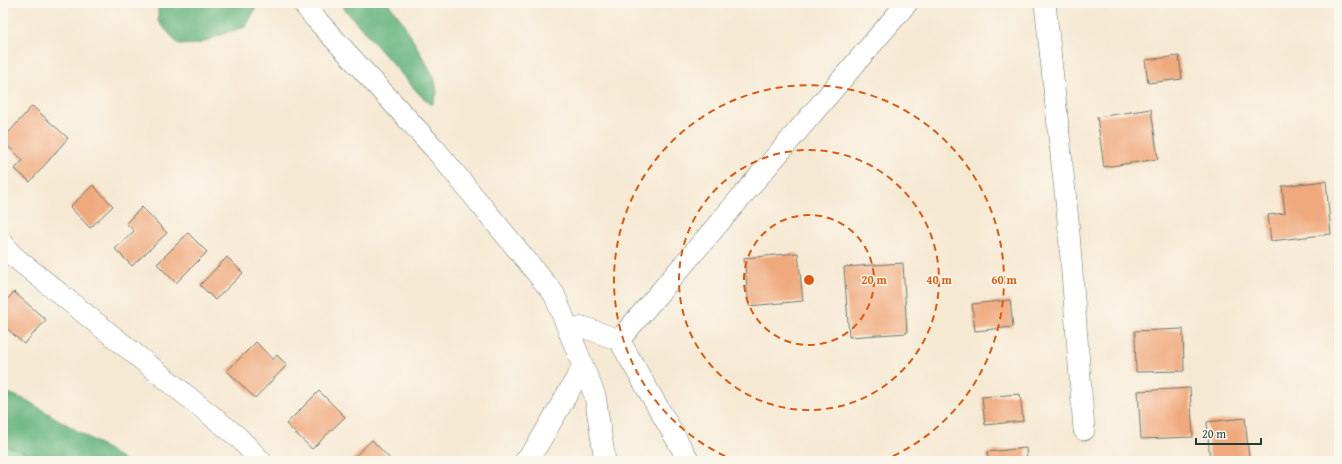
<svg xmlns="http://www.w3.org/2000/svg" width="1342" height="464" viewBox="0 0 1342 464" font-family="'Gentium Book Plus',serif">
<rect width="100%" height="100%" fill="#fbf7ec"/>
<filter id="ink" filterUnits="userSpaceOnUse"><feTurbulence type="fractalNoise" baseFrequency=".025" numOctaves="2"/><feDisplacementMap in="SourceGraphic" scale="8" xChannelSelector="R" yChannelSelector="G"/><feConvolveMatrix kernelMatrix="1 2 1 2 8 2 1 2 1" color-interpolation-filters="sRGB"/></filter>
<filter id="wash" filterUnits="userSpaceOnUse"><feTurbulence type="fractalNoise" baseFrequency=".012" numOctaves="4" result="noise"/><feDisplacementMap in="SourceGraphic" scale="16" xChannelSelector="R" yChannelSelector="G"/><feGaussianBlur stdDeviation="0.9" result="paint"/><feColorMatrix in="noise" values="0 0 0 0 0 0 0 0 0 0 0 0 0 0 0 0 0 1.4 0 .05"/><feComposite in="paint" operator="in"/></filter>
<g filter="url(#wash)">
<rect width="100%" height="100%" fill="#f6e9d3"/>
<polygon fill="#7fd496" stroke="#4f8865" points="3,445 25,452 35,461 3,461"/>
<g fill="#67b67f" stroke="#437a5a">
<polygon points="158,3 256,3 257,5 246,27 231,31 198,44 179,45 158,21"/>
<polygon points="339,3 388,3 402,21 434,77 437,93 432,105 420,95"/>
<polygon points="3,391 26,400 106,448 124,461 35,461 25,452 3,445"/>
</g>
<g id="blocks">
<g fill="#f0a97d">
<polygon points="1179,56 1182,79 1148,83 1145,60"/>
<polygon points="32,106 68,138 30,182 15,169 23,160 3,142 3,139"/>
<polygon points="1151,109 1158,159 1104,167 1097,117"/>
<polygon points="1326,181 1331,234 1271,241 1268,215 1285,213 1282,186"/>
<polygon points="93,185 113,206 90,228 70,207"/>
<polygon points="142,207 167,233 132,266 115,249 134,231 126,223"/>
<polygon points="188,233 207,252 176,283 157,264"/>
<polygon points="798,253 803,301 749,306 744,258"/>
<polygon points="227,257 243,273 215,300 200,285"/>
<polygon points="903,263 907,333 849,337 844,267"/>
<polygon points="14,292 46,320 24,344 3,325 3,304"/>
<polygon points="1010,300 1013,327 975,331 972,304"/>
<polygon points="1183,329 1184,371 1136,372 1135,331"/>
<polygon points="256,342 273,360 277,355 287,365 255,398 227,371"/>
<polygon points="1190,388 1193,437 1141,439 1138,391"/>
<polygon points="319,391 345,417 312,449 286,424"/>
<polygon points="1020,394 1023,421 985,425 982,397"/>
<polygon points="1245,418 1249,458 1210,461 1207,422"/>
<polygon points="372,440 392,461 350,461"/>
<polygon points="1026,448 1027,461 988,461 987,452"/>
</g>
</g>
</g>
<g filter="url(#ink)">
<use href="#blocks" fill-opacity="0" stroke="#6a796c" stroke-width="1"/>
<g fill="none" stroke-linecap="round" stroke-linejoin="round">
<defs>
<g id="minor">
<polyline points="303,3 314,17 435,149 554,294 595,396 605,461"/>
<polyline points="1045,3 1068,220 1084,430"/>
<polyline points="3,243 12,255 238,437 261,461"/>
<polyline points="569,332 583,327 619,340 689,461"/>
<polyline points="619,340 907,3"/>
<polyline points="525,461 537,446 583,367"/>
</g>
</defs>
<use href="#minor" stroke="#6a796c" stroke-width="22"/>
<use href="#minor" stroke="#fff" stroke-width="21"/>
</g>
</g>
<g fill="none" stroke="#de580e" stroke-width="2" stroke-dasharray="7 5">
<circle cx="809" cy="280" r="65"/>
<circle cx="809" cy="280" r="130"/>
<path d="M736 461A195 195 0 1 1 882 461"/>
</g>
<circle cx="809" cy="280" r="6" fill="#de580e" stroke="#fbf7ec" stroke-width="2"/>
<g font-size="12" text-anchor="middle" font-weight="bold" fill="#de580e" stroke="#fbf7ec" stroke-width="3" stroke-linejoin="round" paint-order="stroke">
<text x="874" y="284">20 m</text>
<text x="939" y="284">40 m</text>
<text x="1004" y="284">60 m</text>
</g>
<rect width="1342" height="464" fill="none" stroke="#fbf7ec" stroke-width="16"/>
<path d="M1196 438v6h65v-6" fill="none" stroke="#1f3d34" stroke-width="2"/>
<text x="1202" y="438" font-size="12" fill="#1f3d34" stroke="#fbf7ec" stroke-width="3" paint-order="stroke">20 m</text>
</svg>
